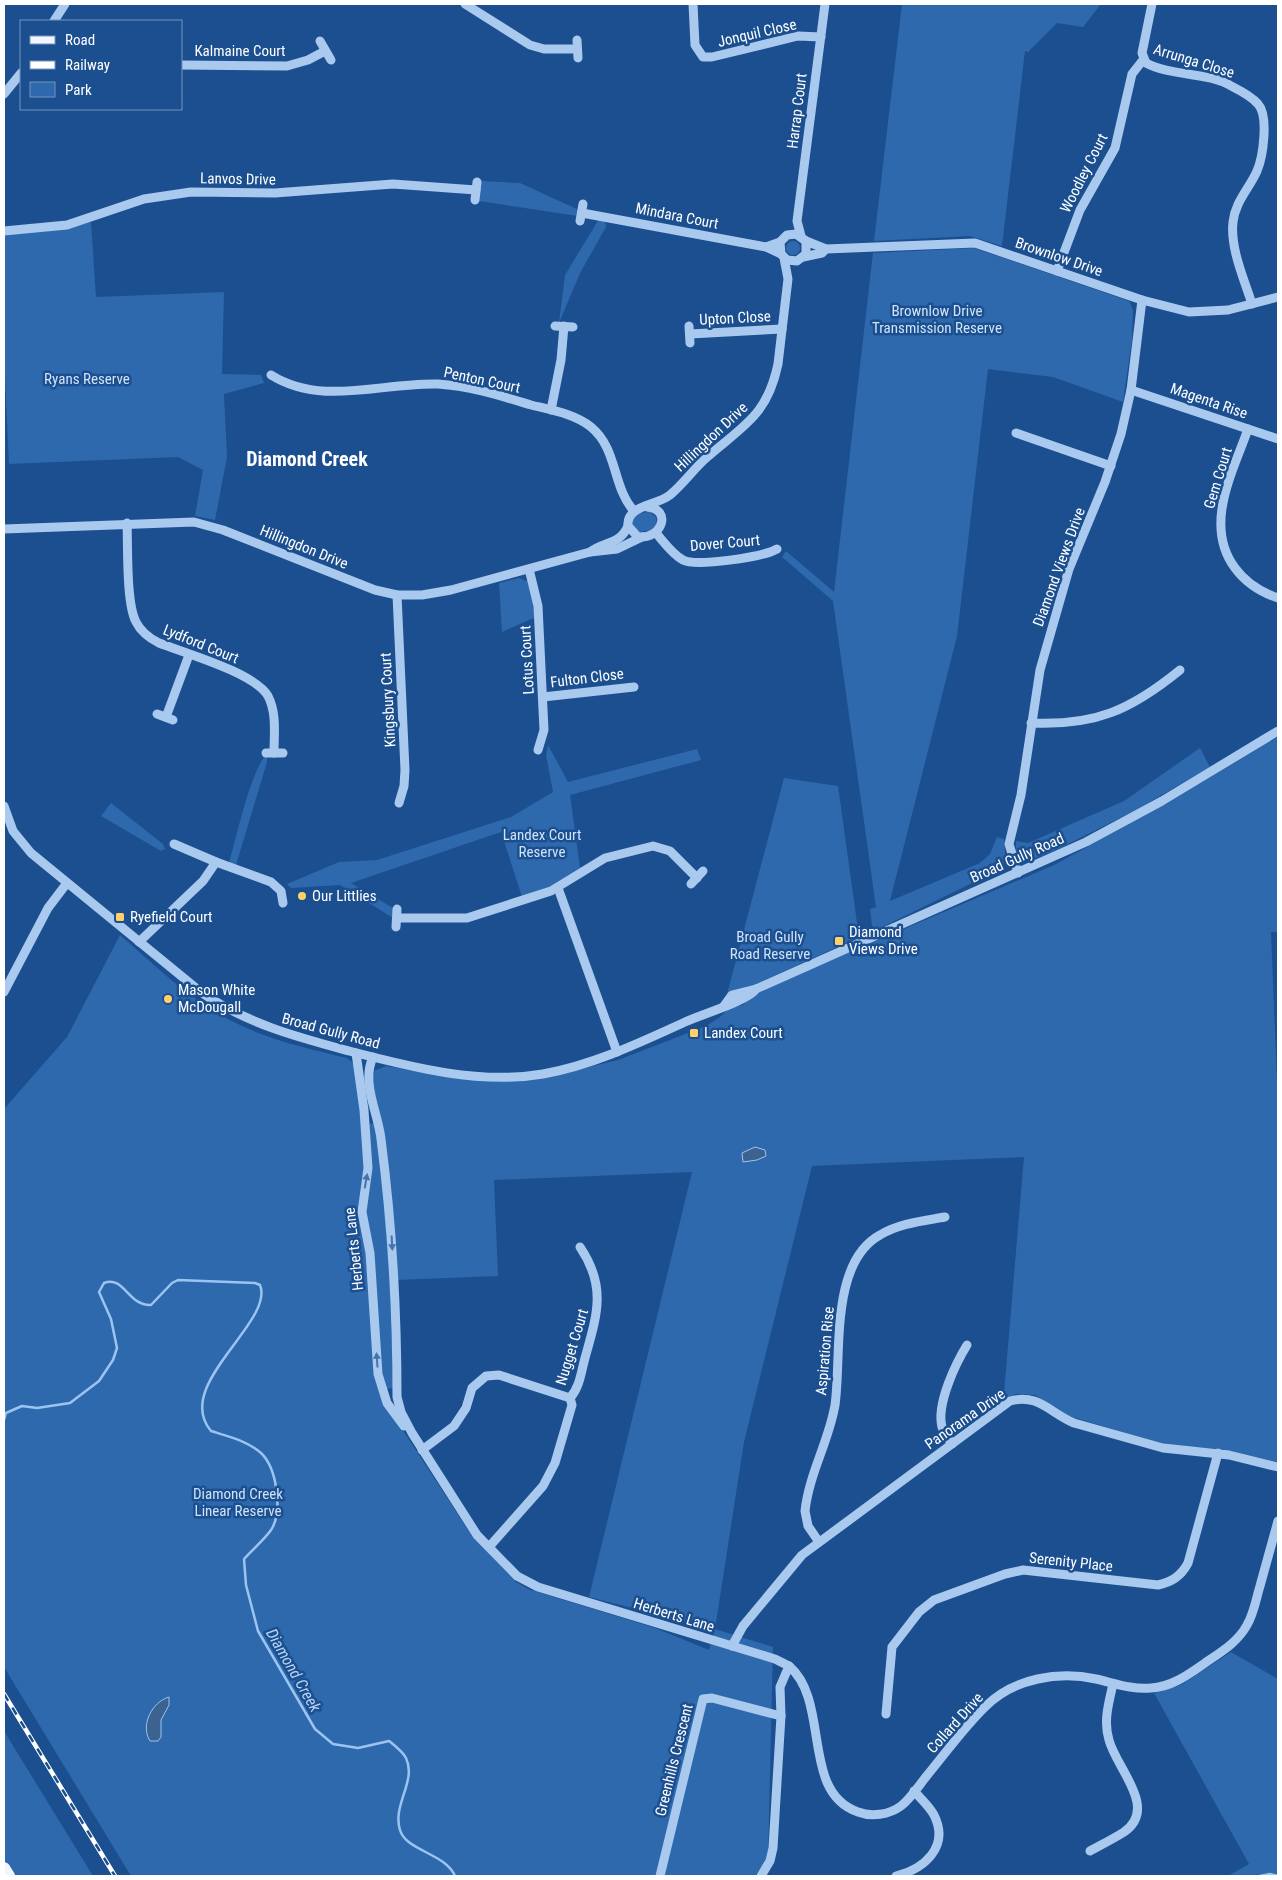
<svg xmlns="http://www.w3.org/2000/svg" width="1282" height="1880" viewBox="0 0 1282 1880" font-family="'Roboto Condensed',sans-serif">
<rect width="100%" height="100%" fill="#1b4f8f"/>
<g fill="#2e69ad">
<polygon points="902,4 1101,4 1083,27 1057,23 1028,52 1025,51 1002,246 970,236 874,241"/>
<polygon points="481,181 520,183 579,210 578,216 479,201"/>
<polygon points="599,219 605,220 606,227 580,273 559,323 565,275"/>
<polygon points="91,222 96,297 224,292 222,374 261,375 264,383 224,394 227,457 215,520 195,516 203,470 178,457 9,464 4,359 4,237 8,234 67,228"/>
<circle cx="793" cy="248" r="7"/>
<polygon points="974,248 1129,301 1133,310 1132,339 1123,402 1053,377 988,369 957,636 890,901 980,863 990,854 997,837 1004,839 1006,862 999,870 876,930 872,926 870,909 876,907 833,601 782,557 786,551 834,592 873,253"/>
<path d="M 650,512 L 656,517 L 657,524 L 652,530 L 640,532 L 632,525 C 633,515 640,512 650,512 Z"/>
<polygon points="519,578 529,582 536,617 502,632 499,583"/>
<path d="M 1278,737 L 1278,932 L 1271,932 L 1278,1108 L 1278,1462 L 1221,1449 L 1173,1446 L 1123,1432 L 1069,1416 L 1035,1395 L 1016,1394 L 997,1405 L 1004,1393 L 1024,1157 L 812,1166 L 744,1442 L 715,1629 L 773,1647 L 768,1858 L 755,1876 L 131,1876 L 4,1667 L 4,1109 L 67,1037 L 120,935 C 157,967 193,1003 238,1024 C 272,1041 310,1049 347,1058 L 353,1063 L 369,1124 L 375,1123 C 388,1211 391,1299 393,1388 L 386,1389 L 376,1379 L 381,1398 L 388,1410 L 406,1435 L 472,1536 L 516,1582 L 528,1589 L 655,1628 L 709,1650 L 715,1629 L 589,1597 L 692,1172 L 494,1180 L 498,1276 L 396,1280 L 372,1081 L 374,1071 L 386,1066 L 419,1072 L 513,1081 L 547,1077 L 618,1060 L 706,1026 L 720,1017 L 728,1009 L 743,1005 L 756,994 L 808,970 L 1054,865 L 1166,804 Z"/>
<polygon points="548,745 568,782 697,749 701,760 570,795 580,868 548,888 522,897 501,832 351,883 393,908 393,918 340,885 291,888 287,884 339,862 377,860 511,817 553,792 546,755"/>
<polygon points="1200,748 1210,767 1136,810 1060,848 1031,860 1021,858 1016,853 1016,841 1028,843 1124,801"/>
<path d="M 264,757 L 267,757 L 267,762 L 236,865 L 229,863 C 237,835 249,779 264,757 Z"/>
<polygon points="784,778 838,786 859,937 726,998"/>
<polygon points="111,803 163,844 165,849 161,851 101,816"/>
<polygon points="1231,1652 1278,1679 1278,1876 1228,1876 1249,1864 1154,1693 1181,1685"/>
<polygon points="4,1731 93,1876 15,1876 4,1860"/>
</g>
<g fill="#3c6290" stroke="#9cc4f0">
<polygon points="755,1147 765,1150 766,1156 757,1160 743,1162 742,1153"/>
<path d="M 169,1697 L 169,1705 L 161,1720 L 161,1737 L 158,1741 L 150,1741 C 140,1725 152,1702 169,1697 Z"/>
</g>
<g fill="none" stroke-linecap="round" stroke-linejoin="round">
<g stroke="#9cc4f0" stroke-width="2.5">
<path d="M 4,1420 L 6,1413 L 22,1406 L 37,1408 L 70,1403 L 99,1381 L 113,1360 L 117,1348 L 111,1319 L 99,1292 L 104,1283 C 124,1275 128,1306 151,1305 L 172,1283 L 178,1280 L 255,1283 L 260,1285 C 275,1322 172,1385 211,1431 C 227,1436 248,1441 261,1453 C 277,1468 283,1512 271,1530 C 264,1540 253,1549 244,1559 L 246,1585 L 258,1631 L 315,1729 L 333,1744 L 358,1748 L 389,1741 C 394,1745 403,1752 406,1758 C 417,1781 392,1805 400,1830 C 406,1851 445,1853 455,1876"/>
<polyline points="1260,1876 1270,1874 1278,1876"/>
</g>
<g stroke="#a9c9ee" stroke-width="9">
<polyline points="465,4 530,45 544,49 577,49"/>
<polyline points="693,4 695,45 703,57 712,57 798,36 821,37"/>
<path d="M 1152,4 L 1142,53 L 1146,63 C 1172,77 1207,71 1233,87 C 1241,91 1252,97 1258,104 C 1269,116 1263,157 1257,171 C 1249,189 1235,202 1233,222 C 1230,248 1244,279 1252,304"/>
<polyline points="54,21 65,4"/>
<polyline points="577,40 578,58"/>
<polyline points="320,41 331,60"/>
<polyline points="181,65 287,66 308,60 325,51"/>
<polyline points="4,94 21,73"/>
<polyline points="475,200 477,182"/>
<polyline points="582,213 766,247 781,254"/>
<polyline points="580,221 583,204"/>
<polyline points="4,231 67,225 144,199 191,192 275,193 393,184 476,190"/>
<polyline points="801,236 797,221 825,4"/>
<polyline points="806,241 826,249 975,243 1142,300 1189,312 1228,310 1278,297"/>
<polyline points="766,247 780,242 787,235 796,234 806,241 806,254 797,261 787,260 781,254 780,242"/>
<polyline points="803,257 822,253 826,249"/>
<polyline points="1057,271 1080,210 1115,148 1132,74 1143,60"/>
<polyline points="555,326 573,327"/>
<polyline points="689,326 690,343"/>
<polyline points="690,334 782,329"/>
<path d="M 271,375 C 322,407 383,382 438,384 C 470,386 501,396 531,405 C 551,410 575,414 591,427 C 618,449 612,487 634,511"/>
<polyline points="1131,390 1278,439"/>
<polyline points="551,410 561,360 564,326"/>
<path d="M 1248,429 C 1233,472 1203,525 1235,568 C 1246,583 1260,592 1278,598"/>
<polyline points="1016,433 1111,466"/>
<path d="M 647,507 C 672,509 663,539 638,537 L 628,526 C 626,505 656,506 670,495 C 683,484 693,470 705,459 C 742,426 767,417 778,364 L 788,279 L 784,258"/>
<path d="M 127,523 C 128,547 126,603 136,622 C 141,632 149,638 159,643 C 185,653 255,673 268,696 C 277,713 274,735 274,753"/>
<polyline points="4,529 194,522 223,530 375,590 397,595 422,595 451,590 590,552 617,549 642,537"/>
<path d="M 656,533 C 664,542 672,554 683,560 C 696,567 763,557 777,549"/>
<path d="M 590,552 C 604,541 620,545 628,526"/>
<polyline points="529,569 538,606 544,730 538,750"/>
<polyline points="397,595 405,770 404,786 399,803"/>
<polyline points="543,697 634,687"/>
<polyline points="157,714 173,720"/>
<polyline points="166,717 189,655"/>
<path d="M 1031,723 C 1095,726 1131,710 1180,670"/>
<polyline points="266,753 283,753"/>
<path d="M 4,806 L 13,831 L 31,853 L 202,993 C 248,1024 297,1037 349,1051 C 411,1067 479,1085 543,1074 C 593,1065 639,1043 685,1022 C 702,1014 748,1001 756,989"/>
<polyline points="174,844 216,862"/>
<polyline points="1018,873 1009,844 1021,795 1040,670 1069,569 1105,482 1121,434 1131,390 1142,300"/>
<polyline points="691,884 703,871"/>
<polyline points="558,888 617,1052"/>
<polyline points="397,918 467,918 551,891 605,858 653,846 670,851 697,878"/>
<polyline points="396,927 397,909"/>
<polyline points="139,942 203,881 216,862 271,882 281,891 283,903"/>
<polyline points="4,992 48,908 67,883"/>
<polyline points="724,1006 732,995 756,989 1086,842 1162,801 1278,731"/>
<polyline points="356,1053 364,1110 368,1168 362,1212 370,1253 378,1374 387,1403 404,1426"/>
<path d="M 373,1057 C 361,1083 378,1112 381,1139 C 392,1224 397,1311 397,1397 L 401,1412 L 412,1433 L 477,1535 L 517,1576 L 538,1587 L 775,1659 L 789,1666 L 780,1687 L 781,1716 L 773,1848 L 770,1861 L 761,1876"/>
<path d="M 570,1398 C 580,1387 581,1372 585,1358 C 597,1315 607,1287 580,1247"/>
<path d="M 952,1444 C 948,1438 944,1433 942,1427 C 936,1404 956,1363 967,1345"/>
<polyline points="422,1450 454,1426 466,1408 472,1388 486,1376 499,1375 570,1398 572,1405 555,1463 543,1486 489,1547"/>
<path d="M 819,1542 L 808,1526 L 805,1511 C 809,1474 829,1441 835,1405 C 842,1356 829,1263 880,1235 C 900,1223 923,1221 945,1217"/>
<path d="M 732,1646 L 743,1626 L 802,1555 L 1010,1401 C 1038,1393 1050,1413 1074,1423 L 1163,1448 L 1229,1455 L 1278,1467"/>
<path d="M 789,1666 C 831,1702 800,1792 858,1812 C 871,1817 889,1815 901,1806 C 910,1799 918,1787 925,1778 C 945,1754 964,1727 986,1706 C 1014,1678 1059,1671 1096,1679 C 1114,1683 1132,1690 1151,1688 C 1172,1687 1189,1674 1205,1663 C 1221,1652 1238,1642 1247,1625 C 1254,1613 1256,1599 1260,1586 C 1266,1564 1272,1542 1278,1521"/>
<path d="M 886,1714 L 892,1647 L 919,1612 L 934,1600 L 1005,1574 L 1023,1570 L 1158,1585 C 1172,1582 1181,1576 1188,1563 L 1218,1453"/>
<path d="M 1090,1851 C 1101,1845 1113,1839 1124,1832 C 1159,1808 1116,1768 1109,1740 C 1103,1721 1109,1702 1113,1684"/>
<polyline points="660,1876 703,1699 712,1698 781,1716"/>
<path d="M 896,1876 C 924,1869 950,1847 934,1815 C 929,1806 921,1799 914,1791"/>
</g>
<polyline stroke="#f0f6ff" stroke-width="12" points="4,1868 9,1876"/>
<defs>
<polyline id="rail" points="4,1694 115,1876"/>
</defs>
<use href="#rail" stroke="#fff" stroke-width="4.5"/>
<use href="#rail" stroke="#1b4f8f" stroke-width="2.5" stroke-dasharray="8" stroke-linecap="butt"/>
</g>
<defs><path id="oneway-solid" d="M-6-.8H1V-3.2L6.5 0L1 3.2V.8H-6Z" transform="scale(1.25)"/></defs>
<g fill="#4674ac">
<use href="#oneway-solid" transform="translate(366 1181) rotate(-80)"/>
<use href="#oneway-solid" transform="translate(392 1243) rotate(87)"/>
<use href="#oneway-solid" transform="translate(377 1360) rotate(-94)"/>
</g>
<g fill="#ffd166" stroke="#1b4f8f" stroke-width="2">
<circle cx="302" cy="896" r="5"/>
<rect x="115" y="912" width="10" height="10" rx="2.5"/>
<rect x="834" y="936" width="10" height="10" rx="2.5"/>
<circle cx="168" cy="999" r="5"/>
<rect x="689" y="1028" width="10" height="10" rx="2.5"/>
</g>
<g text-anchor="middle" stroke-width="5" stroke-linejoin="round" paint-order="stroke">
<g font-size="15" fill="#fff" stroke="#1b4f8f">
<text transform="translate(757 33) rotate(-13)" y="5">Jonquil Close</text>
<text x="240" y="56">Kalmaine Court</text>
<text transform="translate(1194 61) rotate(17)" y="5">Arrunga Close</text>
<text transform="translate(797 111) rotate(-83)" y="5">Harrap Court</text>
<text transform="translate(1084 173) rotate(-63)" y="5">Woodley Court</text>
<text transform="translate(238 179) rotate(1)" y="5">Lanvos Drive</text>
<text transform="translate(677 216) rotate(11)" y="5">Mindara Court</text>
<text transform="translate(1059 257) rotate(19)" y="5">Brownlow Drive</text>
<text transform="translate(735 318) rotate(-3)" y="5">Upton Close</text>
<text transform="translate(482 380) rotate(12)" y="5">Penton Court</text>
<text transform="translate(1209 401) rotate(19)" y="5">Magenta Rise</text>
<text transform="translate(711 437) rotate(-43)" y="5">Hillingdon Drive</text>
<text transform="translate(1218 478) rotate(-73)" y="5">Gem Court</text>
<text transform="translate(725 543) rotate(-5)" y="5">Dover Court</text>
<text transform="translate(304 547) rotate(22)" y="5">Hillingdon Drive</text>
<text transform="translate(1059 567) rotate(-70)" y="5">Diamond Views Drive</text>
<text transform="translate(201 644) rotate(22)" y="5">Lydford Court</text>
<text transform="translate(527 660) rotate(-93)" y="5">Lotus Court</text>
<text transform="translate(587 678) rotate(-7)" y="5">Fulton Close</text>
<text transform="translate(388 700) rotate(-93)" y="5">Kingsbury Court</text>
<text transform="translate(1017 858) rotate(-24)" y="5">Broad Gully Road</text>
<text transform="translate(331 1031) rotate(15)" y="5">Broad Gully Road</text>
<text transform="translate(354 1249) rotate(-96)" y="5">Herberts Lane</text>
<text transform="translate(572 1347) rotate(-73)" y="5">Nugget Court</text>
<text transform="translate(825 1351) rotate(-85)" y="5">Aspiration Rise</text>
<text transform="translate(965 1419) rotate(-35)" y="5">Panorama Drive</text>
<text transform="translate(1071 1562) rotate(6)" y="5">Serenity Place</text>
<text transform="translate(674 1615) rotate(17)" y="5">Herberts Lane</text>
<text transform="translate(955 1723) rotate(-48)" y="5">Collard Drive</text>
<text transform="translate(674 1760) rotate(-76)" y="5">Greenhills Crescent</text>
</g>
<g font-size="15" fill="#cfe3fa" stroke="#1b4f8f">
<text x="937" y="316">Brownlow Drive<tspan x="937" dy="17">Transmission Reserve</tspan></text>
<text x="87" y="384">Ryans Reserve</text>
<text x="542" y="840">Landex Court<tspan x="542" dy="17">Reserve</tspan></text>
<text x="770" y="942">Broad Gully<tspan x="770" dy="17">Road Reserve</tspan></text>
<text x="238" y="1499">Diamond Creek<tspan x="238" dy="17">Linear Reserve</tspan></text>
</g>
<g font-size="15" fill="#fff" stroke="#1b4f8f" text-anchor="start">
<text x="312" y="901">Our Littlies</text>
<text x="130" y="922">Ryefield Court</text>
<text x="849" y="937">Diamond<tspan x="849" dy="17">Views Drive</tspan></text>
<text x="178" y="995">Mason White<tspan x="178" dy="17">McDougall</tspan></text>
<text x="704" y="1038">Landex Court</text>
</g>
<g font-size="16" font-style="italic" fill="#b5d3f5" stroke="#1b4f8f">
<text transform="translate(294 1670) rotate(60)" y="6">Diamond Creek</text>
</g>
<g font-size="20" font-weight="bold" fill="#fff" stroke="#1b4f8f">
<text x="307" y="466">Diamond Creek</text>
</g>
</g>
<rect width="1282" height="1880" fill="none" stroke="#ffffff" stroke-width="10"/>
<rect x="20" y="20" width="162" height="90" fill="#1b4f8f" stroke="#7695bc"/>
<rect x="30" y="36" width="25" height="8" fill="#f0f6ff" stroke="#7695bc"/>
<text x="65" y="45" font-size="15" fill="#ffffff">Road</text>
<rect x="30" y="61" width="25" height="8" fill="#ffffff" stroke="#7695bc"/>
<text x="65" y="70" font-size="15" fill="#ffffff">Railway</text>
<rect x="30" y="82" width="25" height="15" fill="#2e69ad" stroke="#7695bc"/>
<text x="65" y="95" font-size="15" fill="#ffffff">Park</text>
</svg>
